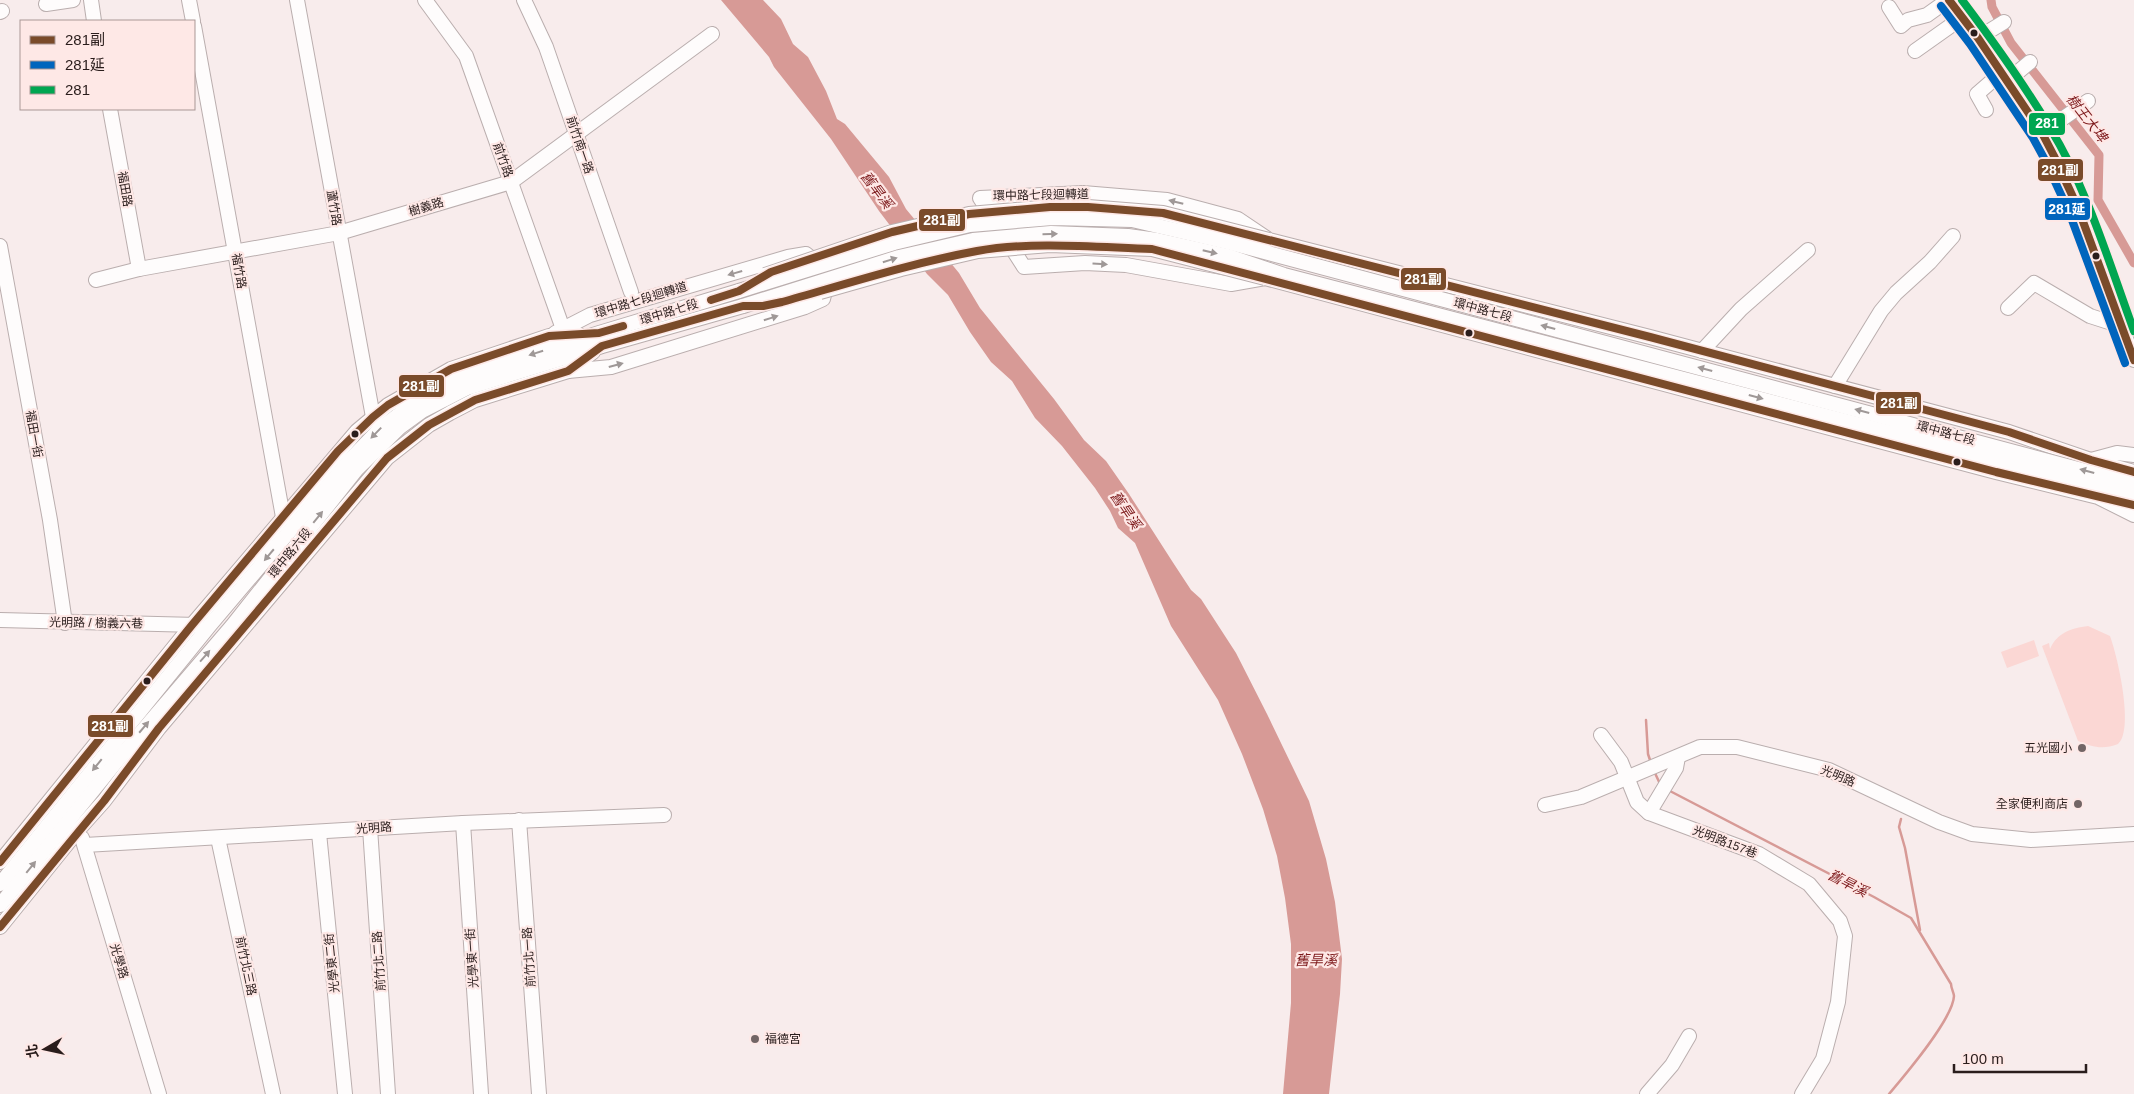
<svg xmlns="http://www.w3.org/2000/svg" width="2134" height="1094" viewBox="0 0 2134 1094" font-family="Helvetica,'Noto Sans TC',sans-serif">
<rect width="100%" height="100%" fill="#f8ecec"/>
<g fill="#fbd7d4">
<path d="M 2088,626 L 2110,636 C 2119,661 2134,731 2118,744 C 2103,750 2092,747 2078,741 L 2042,646 L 2049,643 L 2050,649 C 2057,633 2071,628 2088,626 Z"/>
<polygon points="2034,640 2039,656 2007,668 2001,652"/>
</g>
<polygon fill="#d79a96" points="721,0 763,0 781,19 793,44 808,57 826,91 837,119 845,124 889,177 906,209 959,273 980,308 1054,399 1084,440 1106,461 1129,494 1172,561 1191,590 1201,599 1236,653 1267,714 1309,801 1326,859 1335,902 1342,959 1340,994 1329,1094 1283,1094 1291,1003 1291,944 1285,898 1277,856 1263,809 1242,754 1218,700 1171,626 1135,543 1118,528 1110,511 1095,488 1062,446 1035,418 1012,381 991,362 970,332 948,295 927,274 879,211 831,139 774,67 769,57"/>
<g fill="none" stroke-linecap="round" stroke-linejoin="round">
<g stroke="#d79a96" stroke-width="2.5">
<polyline points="1646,720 1648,754 1651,763"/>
<polyline points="1654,771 1661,786"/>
<path d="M 1668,790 L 1874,897 L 1911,918 L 1951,984 C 1951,988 1954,993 1954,996 C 1953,1019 1905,1075 1889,1094"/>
<polyline points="1901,819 1899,827 1905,848 1920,930"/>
</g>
<polyline stroke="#d79a96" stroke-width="9" points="1991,0 1992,7 2011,43 2099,155 2098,200 2134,263"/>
<defs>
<g id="minor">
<polyline points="91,0 94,21"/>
<polyline points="189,0 193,21"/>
<polyline points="297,0 373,417"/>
<polyline points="425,0 466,56 563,329"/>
<polyline points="524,0 546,47 631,292"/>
<polyline points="1949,0 1978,38 2042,133 2054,156 2078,208 2134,360"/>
<polyline points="46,4 73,0"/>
<polyline points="1889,7 1901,26 1908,20 1927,15 1948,0"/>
<polyline points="0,12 2,11"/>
<polyline points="194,26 283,517"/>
<polyline points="1978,38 2004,22"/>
<polyline points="1915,51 1963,17"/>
<polyline points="2006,82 2030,62"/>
<polyline points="110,109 139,269"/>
<polyline points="1986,110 1977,94 2000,74"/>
<polyline points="2042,133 2088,101"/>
<polyline points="0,246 50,520 65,623"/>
<polyline points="96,280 139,269 339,233 511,182 712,34"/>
<polyline points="2008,308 2034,283 2090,316 2121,326"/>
<path d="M 555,333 L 590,315 L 788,257 L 806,254 C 819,263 828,284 823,299 L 805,307 L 611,367 L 568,371"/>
<polyline points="1702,351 1741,309 1808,250"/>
<polyline points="1835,386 1881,311 1896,293 1930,262 1953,236"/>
<polyline points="2091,460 2117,453 2134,455"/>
<polyline points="2134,472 2091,460 2009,432 1650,337 1269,240 1238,219 1167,200 1083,193 980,198 1024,267 1085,263 1126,265 1231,284 1265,278 1996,472 2098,497 2134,515"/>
<polyline points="0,620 197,625"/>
<polyline points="1601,735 1621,762 1637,802 1649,813 1759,854 1809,884 1840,921 1845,936 1838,1002 1823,1059 1802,1094"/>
<polyline points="1545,805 1581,797 1700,747 1737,747 1829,770 1939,822 1972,834 2031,840 2134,834"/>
<polyline points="1649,813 1676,768 1678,757"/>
<polyline points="519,820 539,1094"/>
<polyline points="463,823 481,1094"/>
<polyline points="370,828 388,1094"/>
<polyline points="319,833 345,1094"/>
<polyline points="82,838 159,1094"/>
<polyline points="218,838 273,1094"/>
<polyline points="85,845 463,823 664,815"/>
<polyline points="0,862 192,625 357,431 388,405 451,369 549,336 578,334"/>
<polyline points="0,884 210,625 349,461 382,427 413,404 460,378 599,333 739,291"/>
<polyline points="0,905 125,751 232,626 357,469 400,427 422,411 467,388 602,346 743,306"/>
<polyline points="0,927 79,829 104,801 159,728 387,458 429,425 450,413 475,400 568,371 593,352"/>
<polyline points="1647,1094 1672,1065 1689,1036"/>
</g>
</defs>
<use href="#minor" stroke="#baaeae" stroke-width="16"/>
<use href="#minor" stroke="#fefcfc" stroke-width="14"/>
<defs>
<g id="minor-bridge">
<polyline points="765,275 892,232 969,214 1050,207 1088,207 1163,213 1269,240"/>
<polyline points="739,291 894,243 970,225 1052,218 1132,220 1231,243 2134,484"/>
<polyline points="820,292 901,269 978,251 1050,245 1152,249 1265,278"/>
<polyline points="743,306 899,257 973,240 1051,233 1128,236 1157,240 1228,256 1284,275 2134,496"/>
</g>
</defs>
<use href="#minor-bridge" stroke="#baaeae" stroke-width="16" stroke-linecap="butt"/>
<use href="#minor-bridge" stroke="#fefcfc" stroke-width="14"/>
<defs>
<g id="bus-1">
<polyline points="1949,0 1978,38 2042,133 2054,156 2078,208 2134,360"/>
<polyline points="711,300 739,291 771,272 892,232 969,214 1050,207 1088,207 1163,213 1650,337 2009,432 2091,460 2134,472"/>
<polyline points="0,862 192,625 338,451 373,417 388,405 451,369 549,336 599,333 623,326"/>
<path d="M 0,927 L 104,801 L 159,728 L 387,458 L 429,425 L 475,400 L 568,371 L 602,346 L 743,306 L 763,306 L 782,302 C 846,284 911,263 977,251 C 1035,241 1094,247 1152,249 L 1996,472 L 2134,505"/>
</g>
<polyline id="bus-2" points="1941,6 1970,44 2033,138 2045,160 2069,212 2125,363"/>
<path id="bus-3" d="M 1962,0 C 1993,41 2024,84 2050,128 C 2088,190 2109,263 2134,331"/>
</defs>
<use href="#bus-1" stroke="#fee8e6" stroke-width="11"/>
<use href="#bus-2" stroke="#fee8e6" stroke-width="11"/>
<use href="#bus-3" stroke="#fee8e6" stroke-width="11"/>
<use href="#bus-1" stroke="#7a4b2a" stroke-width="8"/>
<use href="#bus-2" stroke="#0065bd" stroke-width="8"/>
<use href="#bus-3" stroke="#00a651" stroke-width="8"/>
</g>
<defs><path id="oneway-solid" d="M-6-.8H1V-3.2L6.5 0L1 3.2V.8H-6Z" transform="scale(1.25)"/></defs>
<g fill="#9f9897">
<use href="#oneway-solid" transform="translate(1176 202) rotate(-166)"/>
<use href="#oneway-solid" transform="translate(1050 234) rotate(-2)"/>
<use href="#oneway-solid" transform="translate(1210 252) rotate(13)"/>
<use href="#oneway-solid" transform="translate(890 260) rotate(-17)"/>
<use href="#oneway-solid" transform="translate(1100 264) rotate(3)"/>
<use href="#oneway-solid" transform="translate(735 273) rotate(164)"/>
<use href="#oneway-solid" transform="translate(771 318) rotate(-17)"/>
<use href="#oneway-solid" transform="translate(1548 327) rotate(-165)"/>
<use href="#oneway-solid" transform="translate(536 353) rotate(162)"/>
<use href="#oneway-solid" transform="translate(616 365) rotate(-15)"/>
<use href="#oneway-solid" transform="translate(1705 369) rotate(-165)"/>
<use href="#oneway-solid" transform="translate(1756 397) rotate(15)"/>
<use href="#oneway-solid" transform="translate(1862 411) rotate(-165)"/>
<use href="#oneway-solid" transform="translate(376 433) rotate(134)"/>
<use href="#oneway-solid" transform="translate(2087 471) rotate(-165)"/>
<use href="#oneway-solid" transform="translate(318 517) rotate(-51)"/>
<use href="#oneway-solid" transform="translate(269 555) rotate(130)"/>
<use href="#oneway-solid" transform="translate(205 656) rotate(-49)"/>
<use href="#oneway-solid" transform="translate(144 727) rotate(-50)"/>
<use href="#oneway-solid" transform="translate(97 765) rotate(129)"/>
<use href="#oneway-solid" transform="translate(31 867) rotate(-51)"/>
</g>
<g fill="#2a1d1c" stroke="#fee8e6" stroke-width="2">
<circle cx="1974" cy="33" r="4.5"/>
<circle cx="2096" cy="256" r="4.5"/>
<circle cx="1469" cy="333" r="4.5"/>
<circle cx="355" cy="434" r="4.5"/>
<circle cx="1957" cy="462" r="4.5"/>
<circle cx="147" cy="681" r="4.5"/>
</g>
<g fill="#726565" stroke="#fee8e6" stroke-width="2">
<circle cx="2082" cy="748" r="5"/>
<circle cx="2078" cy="804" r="5"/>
<circle cx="755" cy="1039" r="5"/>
</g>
<g text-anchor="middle" stroke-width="4.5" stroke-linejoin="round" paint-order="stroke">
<g font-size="12" fill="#2a1d1c" stroke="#fee8e6">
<text transform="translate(580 145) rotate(71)" y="4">前竹南一路</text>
<text transform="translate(503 160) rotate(70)" y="4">前竹路</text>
<text transform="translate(125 189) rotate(80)" y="4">福田路</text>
<text transform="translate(1041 195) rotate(-1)" y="4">環中路七段迴轉道</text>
<text transform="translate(426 207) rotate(-17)" y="4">樹義路</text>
<text transform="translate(334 208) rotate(80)" y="4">蘆竹路</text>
<text transform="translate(239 271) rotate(80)" y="4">福竹路</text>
<text transform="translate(641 300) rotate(-17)" y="4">環中路七段迴轉道</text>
<text transform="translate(1483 310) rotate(15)" y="4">環中路七段</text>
<text transform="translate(669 312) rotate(-17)" y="4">環中路七段</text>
<text transform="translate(1946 433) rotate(15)" y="4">環中路七段</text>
<text transform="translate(34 434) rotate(80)" y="4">福田一街</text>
<text transform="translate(290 553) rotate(-51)" y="4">環中路六段</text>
<text transform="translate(96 623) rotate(1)" y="4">光明路 / 樹義六巷</text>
<text transform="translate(1838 776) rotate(23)" y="4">光明路</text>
<text transform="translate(374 828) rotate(-4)" y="4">光明路</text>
<text transform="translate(1725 842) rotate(21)" y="4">光明路157巷</text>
<text transform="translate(529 957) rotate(-94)" y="4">前竹北一路</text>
<text transform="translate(472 958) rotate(-94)" y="4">光學東一街</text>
<text transform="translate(119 961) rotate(73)" y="4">光學路</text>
<text transform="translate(379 961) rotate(-94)" y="4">前竹北二路</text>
<text transform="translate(332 963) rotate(-96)" y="4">光學東二街</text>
<text transform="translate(246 966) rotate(78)" y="4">前竹北三路</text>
</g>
<g font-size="12" fill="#2a1d1c" stroke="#fee8e6" text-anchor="end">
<text x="2072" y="752">五光國小</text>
<text x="2068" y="808">全家便利商店</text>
<text x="765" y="1043" text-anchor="start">福德宮</text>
</g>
<g font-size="14" font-style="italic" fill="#7d191b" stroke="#fee8e6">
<text transform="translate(2087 118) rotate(52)" y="5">樹王大埤</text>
<text transform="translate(877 190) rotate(53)" y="5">舊旱溪</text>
<text transform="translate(1126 510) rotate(56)" y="5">舊旱溪</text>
<text transform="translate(1848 883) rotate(27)" y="5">舊旱溪</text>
<text x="1316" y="965">舊旱溪</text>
</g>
</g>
<g stroke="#fee8e6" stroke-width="2">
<rect x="2028" y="112" width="38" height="24" rx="5" fill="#00a651"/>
<rect x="2037" y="158" width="47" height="24" rx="5" fill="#7a4b2a"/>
<rect x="2044" y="197" width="47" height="24" rx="5" fill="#0065bd"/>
<rect x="918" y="208" width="48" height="24" rx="5" fill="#7a4b2a"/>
<rect x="1400" y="267" width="47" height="24" rx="5" fill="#7a4b2a"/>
<rect x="398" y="374" width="47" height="24" rx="5" fill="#7a4b2a"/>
<rect x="1875" y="391" width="47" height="24" rx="5" fill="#7a4b2a"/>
<rect x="87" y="714" width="47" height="24" rx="5" fill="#7a4b2a"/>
</g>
<g font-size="14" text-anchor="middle" font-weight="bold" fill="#fff">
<text x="2047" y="128">281</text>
<text x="2060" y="175">281副</text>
<text x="2067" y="214">281延</text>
<text x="942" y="225">281副</text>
<text x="1423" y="284">281副</text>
<text x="421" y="391">281副</text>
<text x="1899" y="408">281副</text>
<text x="110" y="731">281副</text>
</g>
<rect x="20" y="20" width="175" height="90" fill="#fee8e6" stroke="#a99795"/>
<rect x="30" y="36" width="25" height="8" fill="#7a4b2a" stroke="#a99795"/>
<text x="65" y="45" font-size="15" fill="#2a1d1c">281副</text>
<rect x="30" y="61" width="25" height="8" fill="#0065bd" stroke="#a99795"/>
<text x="65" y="70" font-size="15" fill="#2a1d1c">281延</text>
<rect x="30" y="86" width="25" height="8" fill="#00a651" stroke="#a99795"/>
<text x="65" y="95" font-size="15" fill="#2a1d1c">281</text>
<g transform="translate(45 1049) rotate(261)" stroke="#fee8e6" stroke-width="4" paint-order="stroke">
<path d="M0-4L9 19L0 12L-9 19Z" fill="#2a1d1c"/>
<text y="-8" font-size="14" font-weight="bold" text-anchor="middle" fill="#2a1d1c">北</text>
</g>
<path d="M1954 1064v8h132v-8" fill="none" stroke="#2a1d1c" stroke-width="2.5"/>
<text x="1962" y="1064" font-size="15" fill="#2a1d1c" stroke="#fee8e6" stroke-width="4" paint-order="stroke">100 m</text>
</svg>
